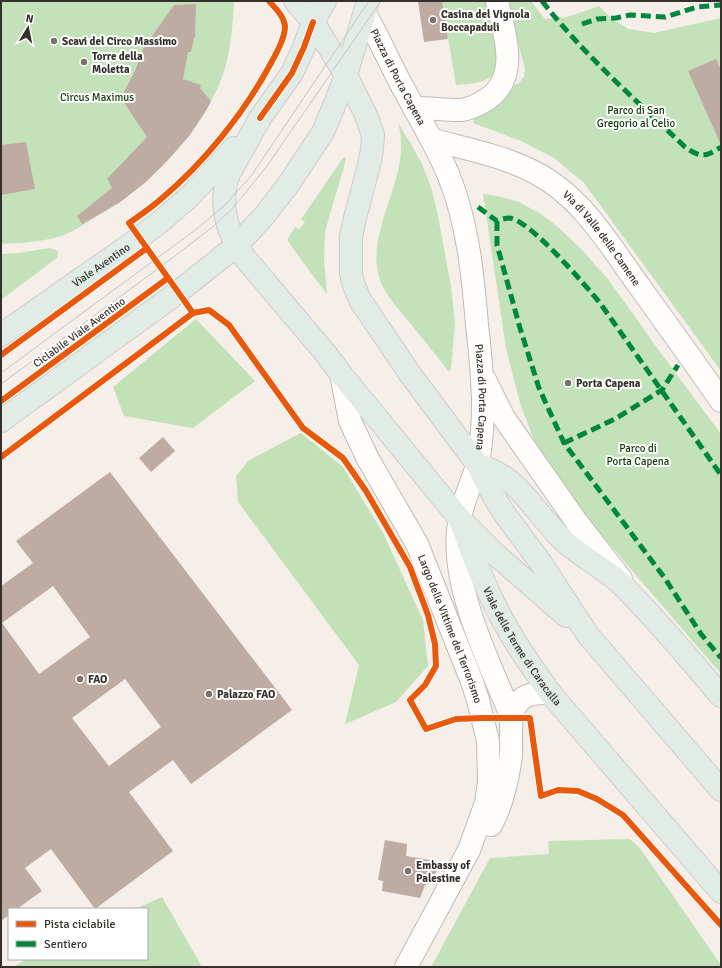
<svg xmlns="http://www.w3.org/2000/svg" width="722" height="968" viewBox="0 0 722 968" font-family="Signika,sans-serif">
<rect width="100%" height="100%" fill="#f6efe9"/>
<g fill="#c4e2b9">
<path d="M 1,1 L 233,1 L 234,5 C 232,32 230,60 219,85 C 194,141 148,186 96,217 C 85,224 71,233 58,237 C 40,242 20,243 1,244 Z"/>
<path d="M 442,1 L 486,1 C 491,19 508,66 489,78 C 480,84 466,84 456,85 Z"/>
<path d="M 507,1 L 531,1 L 545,19 L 567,17 L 599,6 L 613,20 L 629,29 L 654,33 L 721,18 L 721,371 L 584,183 L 554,158 L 521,141 L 473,123 L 474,114 C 495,108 503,109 510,87 L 519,83 L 524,77 L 525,69 Z"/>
<path d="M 398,123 L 410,142 L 422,164 L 432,190 L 437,211 L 451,286 L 455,323 L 451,369 L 449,372 C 435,354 420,335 405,317 C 396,306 384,293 380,280 C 363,229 414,176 398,123 Z"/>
<polygon points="346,157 344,167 329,217 325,233 324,259 327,294 325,292 287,240 295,227 299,230 305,222 301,219 343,158"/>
<polygon points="483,194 498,196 519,202 541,214 558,227 581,249 608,279 663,356 721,434 721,674 580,510 544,457 534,440 520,403 506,348"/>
<polygon points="50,248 56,250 58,253 57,258 1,300 1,254 19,253"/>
<polygon points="630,839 640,848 721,965 721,967 431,967 490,858 549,854 548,841"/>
</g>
<g fill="#c2e1b6">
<polygon points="196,319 255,381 193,428 124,416 113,387"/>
<polygon points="301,433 343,467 383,533 423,620 428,666 396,702 345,724 359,665 238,502 236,476 249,460"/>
<polygon points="162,897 202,967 14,967 26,959 147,959 147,909 135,909"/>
</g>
<g fill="#beaba2" fill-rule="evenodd">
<polygon points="418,1 442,1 448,39 424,42"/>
<polygon points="196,4 195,38 194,38 191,52 188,52 183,79 201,85 200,88 211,101 207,109 190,135 166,162 146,182 119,203 82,224 77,216 112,188 107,179 147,137 121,98 135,71 143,49 174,5"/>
<polygon points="716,59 721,70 721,145 688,71"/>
<polygon points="26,142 35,189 1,195 1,145"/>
<polygon points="163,437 175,451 151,472 139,458"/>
<path d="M 110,472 L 292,710 L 191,784 L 173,760 L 129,792 L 173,851 L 95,909 L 51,849 L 25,868 L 42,891 L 17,909 L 9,909 L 9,915 L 1,921 L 1,586 L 33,563 L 16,541 ZM 53,586 L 90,637 L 39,674 L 2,623 ZM 125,679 L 161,727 L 109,766 L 72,718 Z"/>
<polygon points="385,840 407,844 406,856 441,862 430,884 425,885 420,898 382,891 383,881 378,880"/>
</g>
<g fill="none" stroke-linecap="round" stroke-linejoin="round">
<defs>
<g id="minor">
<path id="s1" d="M 365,14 C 380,39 391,67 406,93 C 421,122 438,148 450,179 C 468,225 473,276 477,325 C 480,350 482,374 483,399 C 483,421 482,445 477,466 C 470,487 460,508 458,530 C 452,589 490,664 512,718"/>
<path d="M 414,108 C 430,108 445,110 461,110 C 471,109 480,104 489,98 C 520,75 504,32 497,1"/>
<path id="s2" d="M 433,140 C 467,149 503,156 534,172 C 582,196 610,246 640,287 C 667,325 695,363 721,401"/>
<path id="s3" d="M 341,374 L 350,421 L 368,459 L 417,544 L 471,679 L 478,700 L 488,741 L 489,782 L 486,803 L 469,850 L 406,967"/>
<polyline points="485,380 504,418 576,521 621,579"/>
<path d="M 491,825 C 503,803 508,779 511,755 C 512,740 508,716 517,704 C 524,693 538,693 550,693"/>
</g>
<g id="major">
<polyline points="295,1 313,22 346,75 366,115 373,135 372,150 370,161 355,218 351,237 351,273 353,283 360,300 410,374 477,464 493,495 504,513 541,563 588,635 721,790"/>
<path d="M 325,1 L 313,22 L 304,47 L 292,73 L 260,118 L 229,174 C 218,204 227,234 245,258 L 326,354 L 341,374 L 459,518 L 494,553 L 566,616"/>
<path id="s4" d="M 1,335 L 135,241 L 160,222 L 189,197 L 234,148"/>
<polyline points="1,421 173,296 236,246 264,216 288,185 323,132 334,106 346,75 368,1"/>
<path d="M 477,464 C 489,469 502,474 512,483 C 530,499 543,520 560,537 C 578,556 602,566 620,583 C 656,618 688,658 721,696"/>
<path id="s5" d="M 462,525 C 474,559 488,595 506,626 C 519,650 535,671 550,693 L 721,892"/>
</g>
</defs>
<use href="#minor" stroke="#c0bbb6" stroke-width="24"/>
<use href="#major" stroke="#cfccc9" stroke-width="24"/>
<use href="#minor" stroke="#fefdfc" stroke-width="22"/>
<use href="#major" stroke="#e2ece7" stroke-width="22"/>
<g stroke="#c6c4c2" stroke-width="1">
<polyline points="1,373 198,228 224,206 251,176 369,1"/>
<polyline points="1,384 155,271 210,229 232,209 267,166 381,1"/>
</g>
<g stroke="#00873e" stroke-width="5" stroke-dasharray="10 5" stroke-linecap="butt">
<path d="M 542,1 C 584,55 636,100 685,147 C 700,158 706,157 721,147"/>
<polyline points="582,24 597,19 616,18 630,15 665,17 697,7 721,5"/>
<path d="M 478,207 L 497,221 C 500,220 505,218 509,218 C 529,219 586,286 600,303 L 721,475"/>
<polyline points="497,221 497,245 520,328 539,388 564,443 664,577 701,634 721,658"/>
<polyline points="564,443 615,419 662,390 678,365"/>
</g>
<defs>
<g id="cycleway">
<polyline points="260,118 292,73 304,47 313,22"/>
<path d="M 193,313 L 129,223 C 140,215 151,208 161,199 C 204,163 245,112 271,63 C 277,52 285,38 285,26 C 284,16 275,8 269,1"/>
<polyline points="1,355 147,248"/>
<polyline points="1,401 168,278"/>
<polyline points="1,457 193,313 209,310 229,325 303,428 343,458 366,491 410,567 428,615 435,644 436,666 425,685 410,700 426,729 456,719 483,718 530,718 541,796 558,790 578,791 597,799 623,815 721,925"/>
</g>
</defs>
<use href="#cycleway" stroke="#fff" stroke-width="8"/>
<use href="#cycleway" stroke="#e8590c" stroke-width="6"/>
</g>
<g fill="#78736e" stroke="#fff" stroke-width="1.5">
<circle cx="433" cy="20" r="4"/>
<circle cx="54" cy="41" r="4"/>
<circle cx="84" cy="62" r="4"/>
<circle cx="568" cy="383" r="4"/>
<circle cx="80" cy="679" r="4"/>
<circle cx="209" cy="694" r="4"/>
<circle cx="408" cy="871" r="4"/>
</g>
<g text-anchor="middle" stroke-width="4" stroke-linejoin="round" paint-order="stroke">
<g font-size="11" font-weight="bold" fill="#34302c" stroke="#fff" text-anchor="start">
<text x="441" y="18">Casina del Vignola<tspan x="441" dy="13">Boccapaduli</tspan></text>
<text x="62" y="45">Scavi del Circo Massimo</text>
<text x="92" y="60">Torre della<tspan x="92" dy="13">Moletta</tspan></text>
<text x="576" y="387">Porta Capena</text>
<text x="88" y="683">FAO</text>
<text x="217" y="698">Palazzo FAO</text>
<text x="416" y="869">Embassy of<tspan x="416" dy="13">Palestine</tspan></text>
</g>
<g font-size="11" fill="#34302c" stroke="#fff">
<text dy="4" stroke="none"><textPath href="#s1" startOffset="71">Piazza di Porta Capena</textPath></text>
<text dy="4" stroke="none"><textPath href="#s2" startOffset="202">Via di Valle delle Camene</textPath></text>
<text dy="4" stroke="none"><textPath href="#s4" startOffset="122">Viale Aventino</textPath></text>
<text transform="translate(79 332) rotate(-36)" y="4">Ciclabile Viale Aventino</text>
<text dy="4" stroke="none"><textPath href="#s1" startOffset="407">Piazza di Porta Capena</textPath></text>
<text dy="4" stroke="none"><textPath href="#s3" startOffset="279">Largo delle Vittime del Terrorismo</textPath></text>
<text dy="4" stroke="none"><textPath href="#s5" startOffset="136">Viale delle Terme di Caracalla</textPath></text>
</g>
<g font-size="11" fill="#0f3906" stroke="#fff">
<text x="97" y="101">Circus Maximus</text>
<text x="636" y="114">Parco di San<tspan x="636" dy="13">Gregorio al Celio</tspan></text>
<text x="638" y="452">Parco di<tspan x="638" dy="13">Porta Capena</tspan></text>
</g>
</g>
<rect width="722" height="968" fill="none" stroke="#34302c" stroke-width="4"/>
<rect x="8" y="908" width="140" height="52" fill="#ffffff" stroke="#aeacab"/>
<rect x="16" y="921" width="20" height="6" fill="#e8590c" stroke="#aeacab"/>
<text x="44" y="928" font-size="12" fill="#34302c">Pista ciclabile</text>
<rect x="16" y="941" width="20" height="6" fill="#00873e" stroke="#aeacab"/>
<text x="44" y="948" font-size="12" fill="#34302c">Sentiero</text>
<g transform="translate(28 28) rotate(10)" stroke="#ffffff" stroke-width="3" paint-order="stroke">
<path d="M0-3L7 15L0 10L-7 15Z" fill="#34302c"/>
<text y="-6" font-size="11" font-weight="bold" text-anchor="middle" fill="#34302c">N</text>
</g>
</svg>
